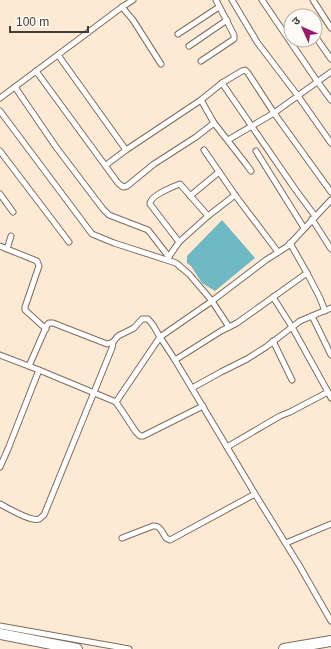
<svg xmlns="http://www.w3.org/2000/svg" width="331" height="649" viewBox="0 0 331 649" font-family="Arial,'Noto Sans Devanagari',sans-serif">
<rect width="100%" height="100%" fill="#fcead5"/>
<polygon fill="#6fb9c5" points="222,220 255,258 215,291 202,283 191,266 187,263 187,256"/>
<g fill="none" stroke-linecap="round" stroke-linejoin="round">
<defs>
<g id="street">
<polyline points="232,0 257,42 298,96 331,143"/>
<polyline points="262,0 317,81 331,100"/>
<polyline points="313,0 331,28"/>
<polyline points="122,7 133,20 161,64"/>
<polyline points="178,34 219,7"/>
<polyline points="315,36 331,59"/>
<polyline points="189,46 227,20"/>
<polyline points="58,55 126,150"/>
<polyline points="201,61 234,39 234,35 216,0"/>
<polyline points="36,71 118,183 123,187 127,186 154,164 196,137 214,123"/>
<polyline points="222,83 295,189 315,216"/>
<polyline points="15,87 56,147 103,209 109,215 148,230 169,257"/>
<polyline points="0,98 122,7 133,0"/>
<polyline points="201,100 214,123 246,164 251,171"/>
<polyline points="0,111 92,234 114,243 176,263 189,274 212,301 229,327"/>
<polyline points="228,140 274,113 331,72"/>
<polyline points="204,150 235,195 278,252"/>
<polyline points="0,151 69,242"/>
<polyline points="256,151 304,228"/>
<polyline points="106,165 126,150 201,100 222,83 242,71 245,70 248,73 274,113 331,192"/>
<polyline points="0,194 13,212"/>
<polyline points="190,196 219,172"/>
<polyline points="331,200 288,246 266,260 212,301 160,337 175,360 255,494 299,565 331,621"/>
<polyline points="312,219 331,249"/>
<polyline points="11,236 7,249 37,261 39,266 25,307 25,310 46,329"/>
<path d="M 179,242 L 150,204 C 150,203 150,202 151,201 C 153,195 174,186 180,184 L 208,216"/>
<polyline points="0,246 7,249"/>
<polyline points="168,258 179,242 208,216 235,195"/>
<polyline points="307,273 320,298 325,311"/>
<polyline points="273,297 292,327 328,392"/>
<polyline points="312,316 331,355"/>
<polyline points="273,341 292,380"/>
<polyline points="0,355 39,370 8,449 0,467"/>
<polyline points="175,360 221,331 237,323 307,273 290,243"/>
<polyline points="29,366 47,325 49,323 53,323 107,344 113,342 118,336 134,328 142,319 148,319 153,325 160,337 116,402"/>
<polyline points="39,370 116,402 136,432 140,436 143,436 203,406"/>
<polyline points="192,388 221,372 247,359 266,347 300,321 331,308"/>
<polyline points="227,447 280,416 290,412 328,392 331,398"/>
<path d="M 0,504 C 8,508 31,522 39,519 C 41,518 42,516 44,515 L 112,348 L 113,342"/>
<path d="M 122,538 L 153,526 C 160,525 162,532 166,538 L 170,540 L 255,494"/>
<polyline points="286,543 331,524"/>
<polyline points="0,626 129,649"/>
</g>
<g id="highway">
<polyline points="0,634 77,649"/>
<polyline points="284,649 331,641"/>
</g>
</defs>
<use href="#street" stroke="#7d6d5b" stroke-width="7"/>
<use href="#highway" stroke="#7d6d5b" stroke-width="12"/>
<use href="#street" stroke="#fff" stroke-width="5"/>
<use href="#highway" stroke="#fff" stroke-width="10"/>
</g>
<g transform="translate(303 28) rotate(315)"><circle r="19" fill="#fefaf6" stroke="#b3aea8"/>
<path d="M0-3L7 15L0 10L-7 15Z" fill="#9a176b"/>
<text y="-6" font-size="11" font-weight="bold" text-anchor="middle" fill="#433c33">उ</text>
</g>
<path d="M10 26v6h78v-6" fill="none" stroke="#433c33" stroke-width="2"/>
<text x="16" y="26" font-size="12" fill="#433c33" stroke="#fefaf6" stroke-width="3" paint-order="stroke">100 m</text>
</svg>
